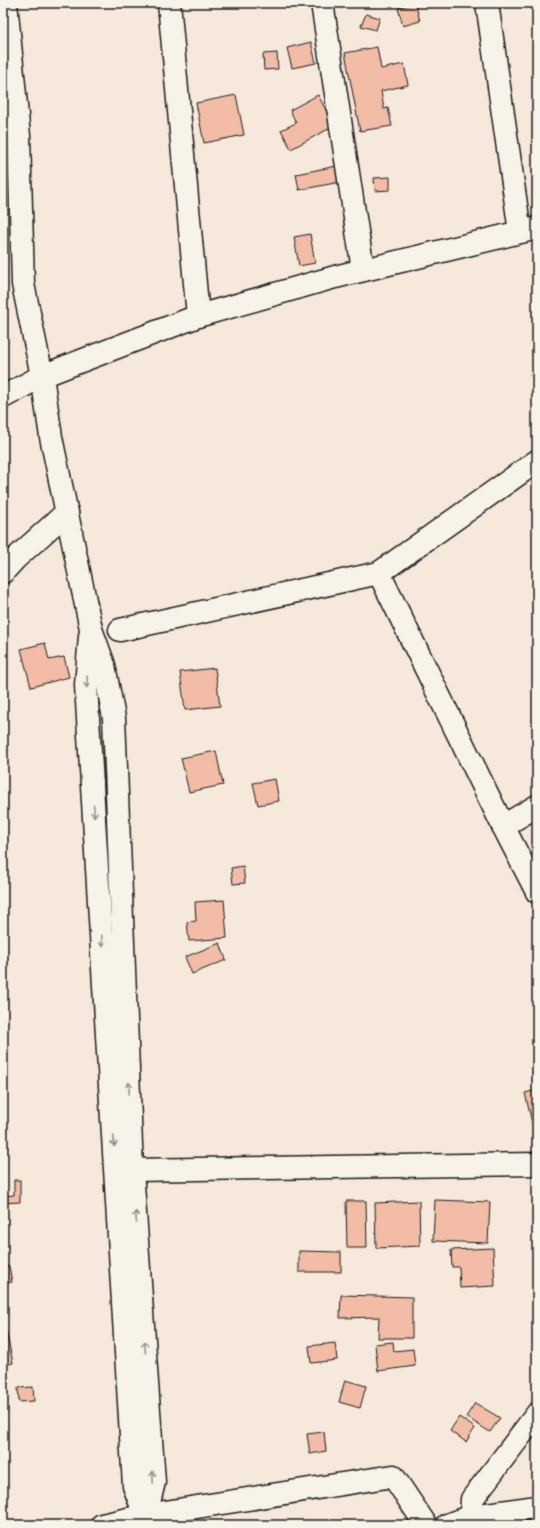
<svg xmlns="http://www.w3.org/2000/svg" width="540" height="1528" viewBox="0 0 540 1528" font-family="'Balsamiq Sans',sans-serif">
<rect width="100%" height="100%" fill="#f6e8db"/>
<filter id="ink" filterUnits="userSpaceOnUse"><feTurbulence type="fractalNoise" baseFrequency=".025" numOctaves="2"/><feDisplacementMap in="SourceGraphic" scale="8" xChannelSelector="R" yChannelSelector="G"/><feConvolveMatrix kernelMatrix="1 2 1 2 8 2 1 2 1" color-interpolation-filters="sRGB"/></filter>
<g filter="url(#ink)">
<g fill="#f3bca7" stroke="#1c1c1c">
<polygon points="415,3 420,21 403,26 398,8"/>
<polygon points="366,14 380,18 376,30 361,26"/>
<polygon points="311,42 316,63 292,68 287,48"/>
<polygon points="377,47 381,69 404,64 408,85 381,91 384,109 388,108 392,126 360,131 345,53"/>
<polygon points="277,53 278,69 264,70 263,54"/>
<polygon points="236,95 244,135 204,143 196,103"/>
<polygon points="318,95 334,126 291,149 281,130 296,123 290,110"/>
<polygon points="337,166 340,182 299,190 296,174"/>
<polygon points="390,177 390,190 375,191 374,178"/>
<polygon points="310,234 315,263 299,266 294,237"/>
<polygon points="537,371 537,386 530,375"/>
<polygon points="45,643 49,660 64,657 69,677 31,687 21,649"/>
<polygon points="215,668 220,706 185,710 180,672"/>
<polygon points="216,751 223,785 189,792 181,758"/>
<polygon points="275,779 279,801 258,805 253,783"/>
<polygon points="243,866 245,883 233,884 231,868"/>
<polygon points="224,900 227,938 189,941 187,922 196,921 195,902"/>
<polygon points="220,943 226,960 192,974 185,957"/>
<polygon points="537,1090 537,1139 536,1140 525,1093"/>
<polygon points="14,1180 20,1180 20,1202 3,1203 3,1196 14,1195"/>
<polygon points="435,1200 490,1202 488,1243 433,1241"/>
<polygon points="346,1201 366,1201 367,1248 347,1248"/>
<polygon points="419,1201 420,1246 376,1248 375,1203"/>
<polygon points="493,1248 495,1286 460,1288 459,1267 452,1267 451,1250"/>
<polygon points="299,1251 341,1252 341,1272 299,1272"/>
<polygon points="9,1266 12,1282 3,1284 3,1267"/>
<polygon points="341,1295 412,1297 412,1338 378,1338 379,1317 340,1318"/>
<polygon points="5,1326 13,1363 3,1365 3,1327"/>
<polygon points="393,1342 394,1351 413,1349 415,1366 378,1371 375,1344"/>
<polygon points="335,1343 337,1360 311,1363 309,1346"/>
<polygon points="345,1380 366,1386 360,1408 339,1402"/>
<polygon points="33,1387 34,1401 19,1402 18,1388"/>
<polygon points="475,1403 500,1418 490,1432 466,1417"/>
<polygon points="459,1417 475,1428 466,1442 450,1431"/>
<polygon points="324,1432 326,1451 310,1454 307,1434"/>
</g>
<g fill="none" stroke-linecap="round" stroke-linejoin="round">
<defs>
<g id="minor">
<polyline points="6,3 19,136 23,284 42,376 51,437 91,629 104,665 114,718 132,1170 154,1482 146,1515"/>
<polyline points="169,3 198,316"/>
<polyline points="322,3 363,270"/>
<polyline points="487,3 520,232"/>
<polyline points="3,397 42,376 198,316 335,277 537,228"/>
<polyline points="3,572 16,558 67,512"/>
<polyline points="379,573 503,826 537,892"/>
<polyline points="120,630 379,573 537,461"/>
<polyline points="90,636 86,685 134,1486 146,1518"/>
<polyline points="503,826 537,806"/>
<polyline points="132,1170 537,1164"/>
<polyline points="471,1516 472,1499 537,1414"/>
<polyline points="102,1525 146,1515 393,1476 426,1525"/>
<polyline points="447,1525 471,1516 537,1507"/>
</g>
</defs>
<use href="#minor" stroke="#1c1c1c" stroke-width="25"/>
<use href="#minor" stroke="#f7f3e8" stroke-width="22"/>
</g>
<defs><path id="oneway-shaft" d="M-6 0H5M1.5-3L5.5 0L1.5 3" fill="none" stroke-width="1.6" stroke-linecap="round" stroke-linejoin="round"/></defs>
<g stroke="#94928c">
<use href="#oneway-shaft" transform="translate(87 682) rotate(93)"/>
<use href="#oneway-shaft" transform="translate(94 811) rotate(87)"/>
<use href="#oneway-shaft" transform="translate(102 941) rotate(87)"/>
<use href="#oneway-shaft" transform="translate(129 1088) rotate(-92)"/>
<use href="#oneway-shaft" transform="translate(114 1141) rotate(87)"/>
<use href="#oneway-shaft" transform="translate(136 1217) rotate(-94)"/>
<use href="#oneway-shaft" transform="translate(145 1347) rotate(-94)"/>
<use href="#oneway-shaft" transform="translate(153 1477) rotate(-92)"/>
</g>
</g>
<rect width="540" height="1528" fill="none" stroke="#f7f3e8" stroke-width="16"/>
<rect x="8" y="8" width="524" height="1512" fill="none" stroke="#1c1c1c" stroke-width="1.5" filter="url(#ink)"/>
</svg>
